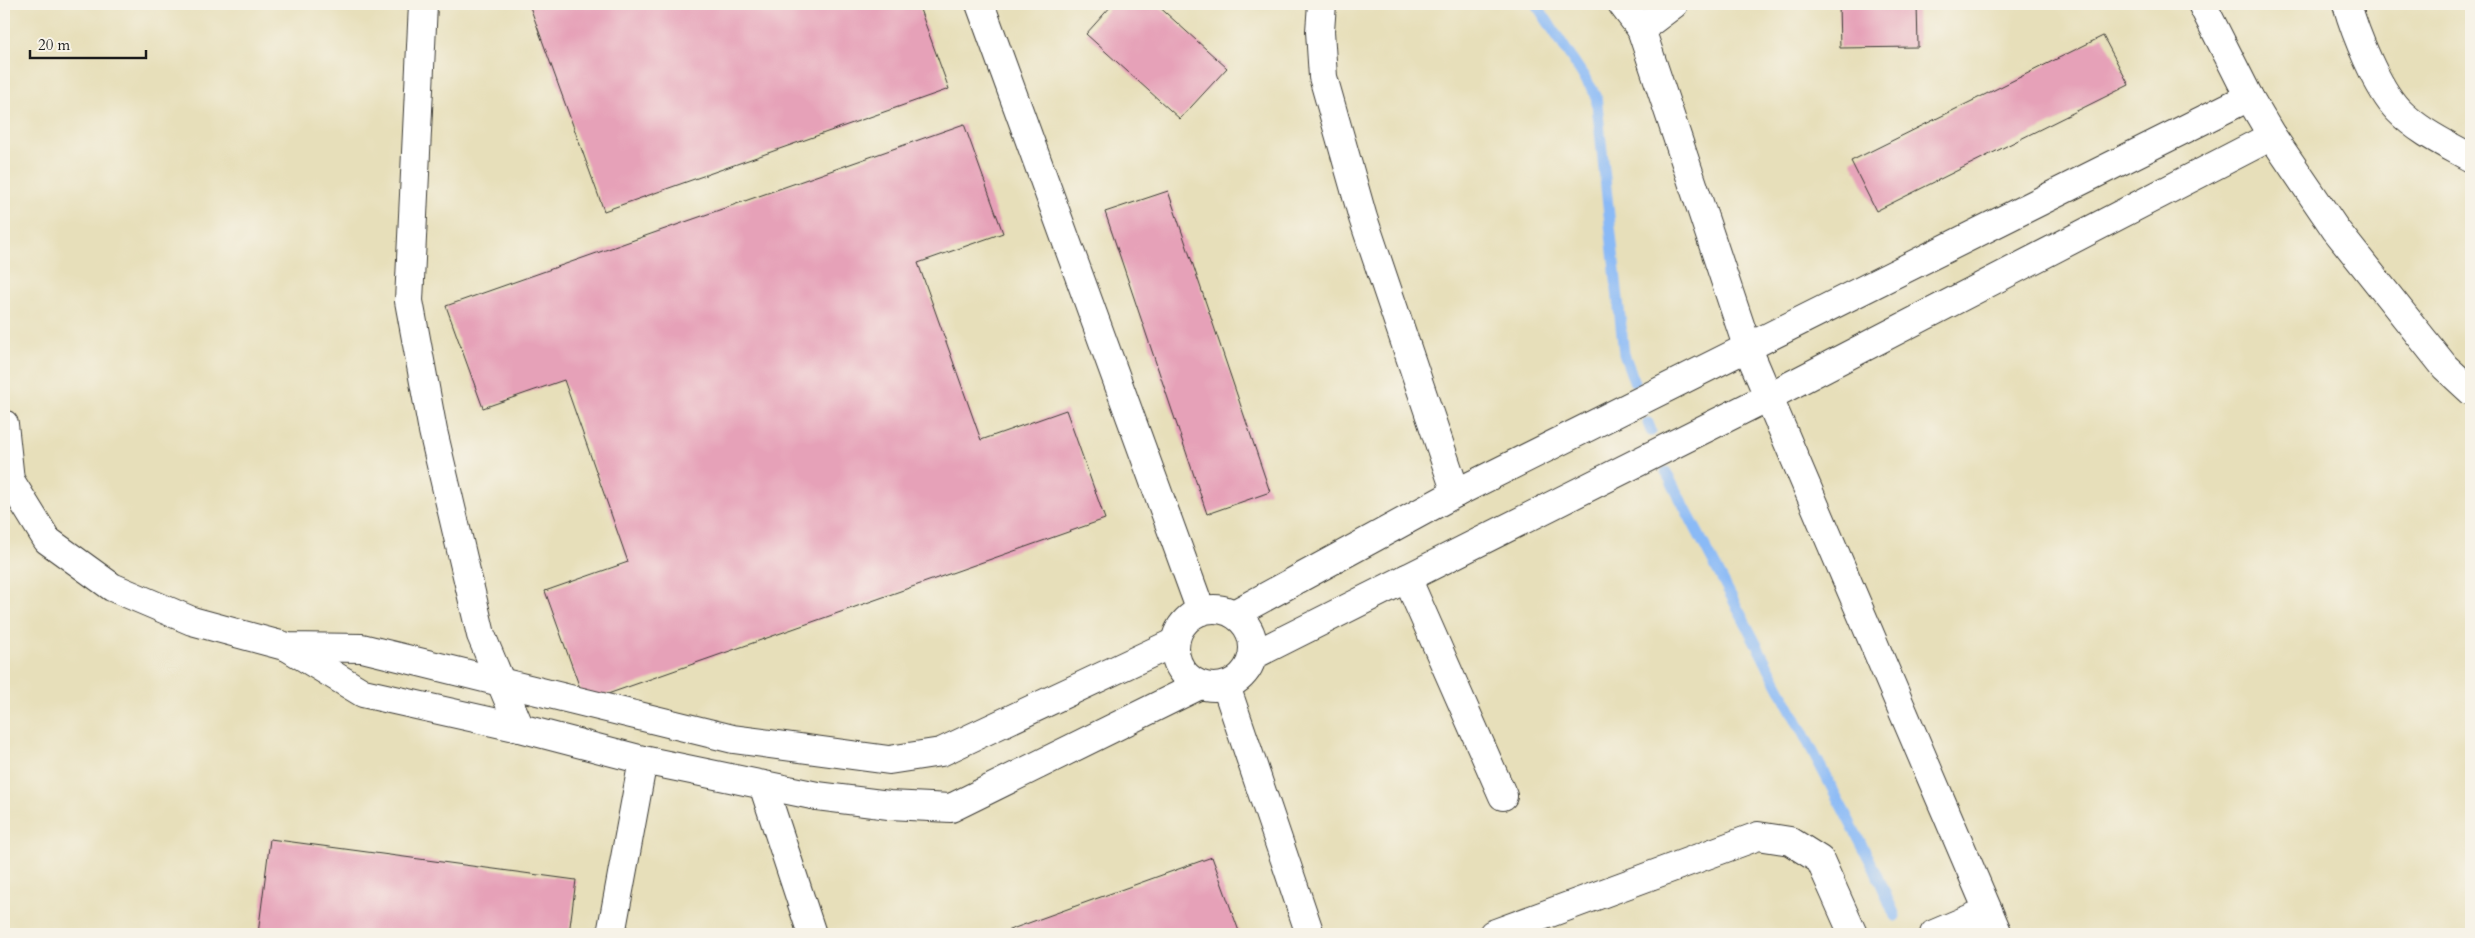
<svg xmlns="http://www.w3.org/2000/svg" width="2475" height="938" viewBox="0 0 2475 938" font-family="Cardo,serif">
<rect width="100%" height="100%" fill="#f7f3e8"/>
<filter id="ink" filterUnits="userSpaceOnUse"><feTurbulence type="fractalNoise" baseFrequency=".02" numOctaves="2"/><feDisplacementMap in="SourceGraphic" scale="10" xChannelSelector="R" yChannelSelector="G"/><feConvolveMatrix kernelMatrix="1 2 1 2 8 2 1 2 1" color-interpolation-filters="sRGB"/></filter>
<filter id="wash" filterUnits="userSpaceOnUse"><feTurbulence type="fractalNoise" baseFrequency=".0096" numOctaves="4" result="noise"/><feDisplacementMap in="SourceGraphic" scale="20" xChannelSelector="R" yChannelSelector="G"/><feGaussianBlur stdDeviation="1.12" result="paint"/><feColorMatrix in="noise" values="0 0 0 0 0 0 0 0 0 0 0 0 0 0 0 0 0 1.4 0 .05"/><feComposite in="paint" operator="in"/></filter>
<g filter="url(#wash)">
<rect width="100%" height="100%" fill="#e7dfba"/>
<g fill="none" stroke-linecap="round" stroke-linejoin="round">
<g stroke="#8abaf6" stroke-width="11">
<polyline points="1536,4 1596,95 1624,354 1634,381"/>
<polyline points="1648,423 1651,431"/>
<polyline points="1666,472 1876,872 1895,916"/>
</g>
</g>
<g id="blocks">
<g fill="#e6a1b8">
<polygon points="529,4 918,4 949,89 604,211"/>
<polygon points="1113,4 1156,4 1227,68 1180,119 1086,34"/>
<polygon points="1839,4 1917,4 1918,47 1840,48"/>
<polygon points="2103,36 2129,85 1876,211 1851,161"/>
<polygon points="964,124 1003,233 918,263 981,440 1066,410 1105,519 585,702 545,591 628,562 564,380 483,408 446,306"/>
<polygon points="1168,191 1270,492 1207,514 1105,212"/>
<polygon points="270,839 576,880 569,934 258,934"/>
<polygon points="1212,857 1240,934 998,934"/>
</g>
</g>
</g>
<g filter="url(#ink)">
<use href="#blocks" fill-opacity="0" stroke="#3a3934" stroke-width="1"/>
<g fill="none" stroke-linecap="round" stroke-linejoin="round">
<defs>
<g id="minor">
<polyline points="423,4 409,301 433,431 481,635 520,728"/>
<polyline points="980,4 1201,611"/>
<polyline points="1322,4 1320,31 1323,77 1363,218 1456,493"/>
<polyline points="1622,4 1641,29"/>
<polyline points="1674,4 1641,29 1748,349 1998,934"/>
<polyline points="2202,4 2249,97 2272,136 2336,230 2445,367 2471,391"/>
<path d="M 2347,4 C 2355,33 2377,88 2398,110 C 2418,131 2446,144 2471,158"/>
<polyline points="4,424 10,480 47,540 112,587 192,621 288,647 362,648 733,739 889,760 941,752 1175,642"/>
<polyline points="1407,578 1503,796"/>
<circle cx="1214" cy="648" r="39"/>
<polyline points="1234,614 1456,493 2249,97"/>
<polyline points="289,648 363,693 520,728 643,760 817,796 889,805 951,808 1200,685"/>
<polyline points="1254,655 1768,397 2272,136"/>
<polyline points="1226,686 1310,934"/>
<polyline points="763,785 812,934"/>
<polyline points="611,934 643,760"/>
<polyline points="1493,934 1758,836 1790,841 1820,860 1853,934"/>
<polyline points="1934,934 1988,911"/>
</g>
</defs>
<use href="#minor" stroke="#3a3934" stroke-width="30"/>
<use href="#minor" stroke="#fff" stroke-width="28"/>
</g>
</g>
<rect width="2475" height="938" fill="none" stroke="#f7f3e8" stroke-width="20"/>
<path d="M30 50v8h116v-8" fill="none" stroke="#1c1c1c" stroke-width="2.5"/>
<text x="38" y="50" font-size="15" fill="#1c1c1c" stroke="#f7f3e8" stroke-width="4" paint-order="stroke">20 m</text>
</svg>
